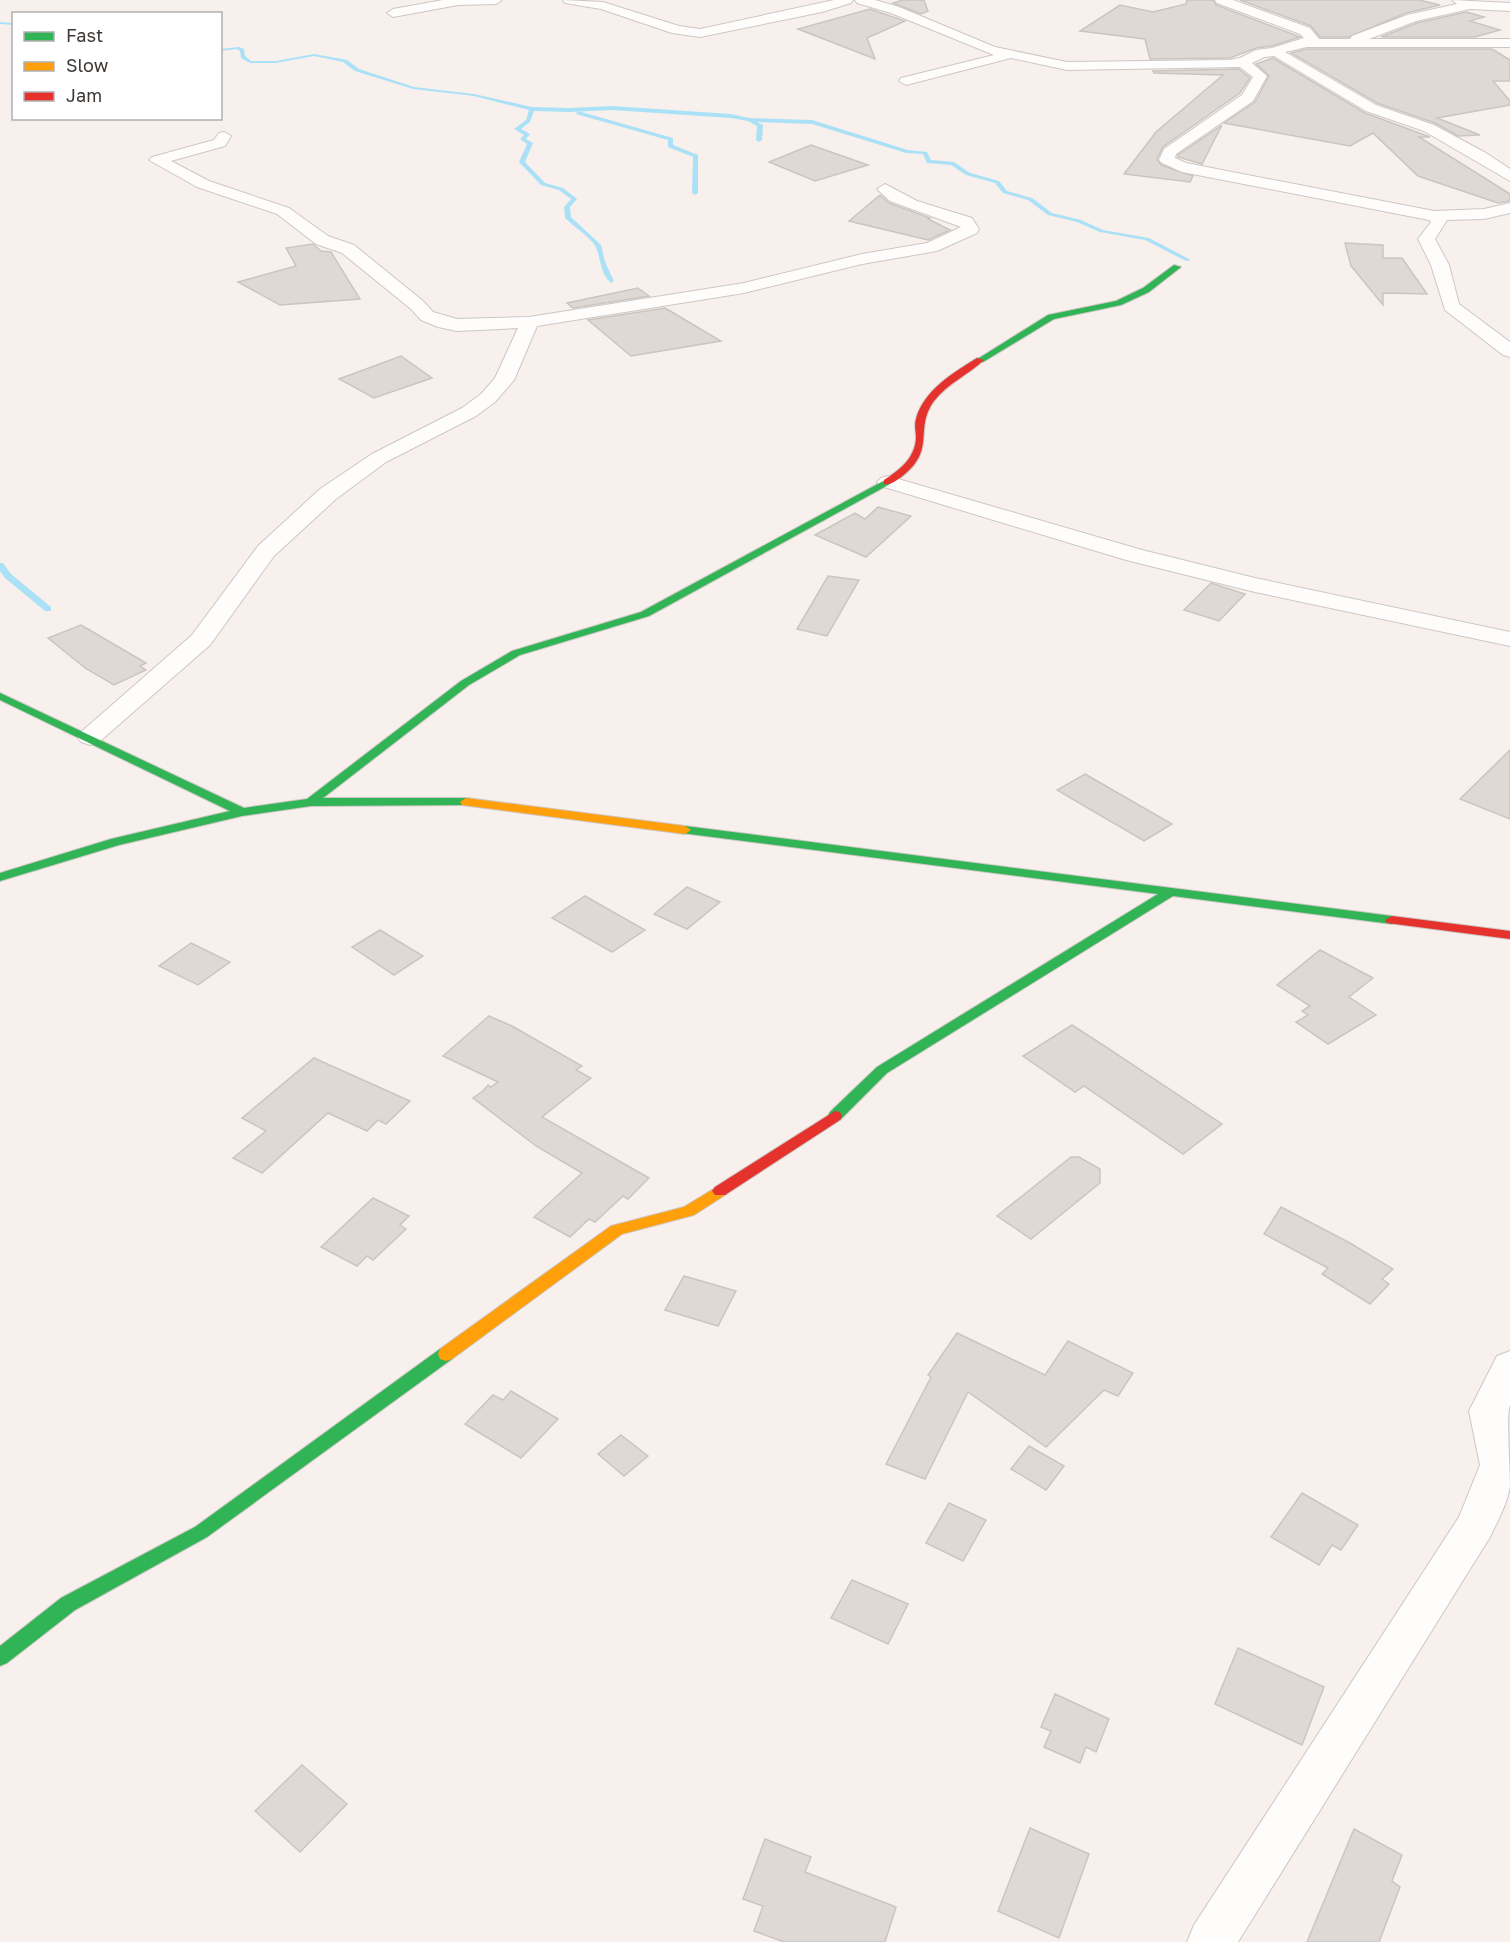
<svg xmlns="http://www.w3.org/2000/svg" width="1510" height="1942" viewBox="0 0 1510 1942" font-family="'Golos Text',sans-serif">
<rect width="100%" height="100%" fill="#f8f0ec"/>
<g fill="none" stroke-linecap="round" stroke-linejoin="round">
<g fill="#abe1f6" fill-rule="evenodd">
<polygon points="0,22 14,23 14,25 0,24"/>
<path d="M 239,47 L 244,49 L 245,56 L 251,61 L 276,61 L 314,54 L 347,60 L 359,69 L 414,87 L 474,94 L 532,107 L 569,108 L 612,106 L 731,114 L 749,118 L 812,120 L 908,150 L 927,152 L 931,160 L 954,162 L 970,173 L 999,181 L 1007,191 L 1032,198 L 1052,213 L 1081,220 L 1103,230 L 1149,238 L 1191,260 L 1186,261 L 1145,240 L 1100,232 L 1077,222 L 1048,215 L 1028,200 L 1003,193 L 995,183 L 966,175 L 951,165 L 927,163 L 923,154 L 906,153 L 812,124 L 757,122 L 763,125 L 762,140 L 759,142 L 756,140 L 757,126 L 748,121 L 731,118 L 612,110 L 569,112 L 534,111 L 530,122 L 521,129 L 530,134 L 526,139 L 533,143 L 525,162 L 545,183 L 563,188 L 576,198 L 577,199 L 570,207 L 571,217 L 601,245 L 605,262 L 614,281 L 611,283 C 599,273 601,254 594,244 C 586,234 574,227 565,218 L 564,207 L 571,199 L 559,190 L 541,185 L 519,162 L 527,144 L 520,139 L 524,135 L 514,129 L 526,120 L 529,110 L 474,96 L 413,89 L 355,71 L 343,62 L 314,56 L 276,63 L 250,63 L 241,58 L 240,51 L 237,49 L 220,51 L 220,49 Z"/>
<polygon points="578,111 673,138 673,145 698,155 698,193 695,195 692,193 693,157 668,147 668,140 576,114"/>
<polygon points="0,563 3,563 11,574 51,607 51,611 45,611 5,578 0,571"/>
</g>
</g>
<g fill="#dfd9d5" stroke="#cbc5c1" stroke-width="1.5">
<polygon points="903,0 924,0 928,11 921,14 893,3"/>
<polygon points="1187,0 1213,0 1216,5 1300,37 1272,46 1256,48 1230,58 1150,59 1145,39 1080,31 1120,5 1153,12 1186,4"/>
<polygon points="1240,0 1419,0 1440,5 1406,13 1349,37 1320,37 1311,26"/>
<polygon points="870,9 905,21 867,38 875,59 798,29"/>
<polygon points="1466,12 1484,17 1470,21 1500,30 1475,37 1381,37 1417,23"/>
<polygon points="1307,49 1492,49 1510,60 1510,81 1493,81 1510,101 1510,105 1437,118 1480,135 1458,136 1435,123 1377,103 1291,53"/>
<polygon points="1273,58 1365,113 1430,137 1419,137 1510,194 1510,201 1498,203 1418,176 1373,133 1350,146 1224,123 1255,102 1269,76 1256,64"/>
<polygon points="1239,69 1250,78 1240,93 1163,147 1157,159 1161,165 1193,176 1190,182 1124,174 1156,132 1223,75 1154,73 1153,71"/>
<polygon points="1222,125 1202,164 1178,157 1178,155"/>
<polygon points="811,145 868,165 815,181 769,162"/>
<polygon points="880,195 889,203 930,218 928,219 950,230 928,240 849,221"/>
<polygon points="1345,243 1383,245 1383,258 1402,258 1427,294 1383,293 1383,305 1351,266"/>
<polygon points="313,244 321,251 331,252 360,299 280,305 238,282 296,266 286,248"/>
<polygon points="638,288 649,296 573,308 567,303"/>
<polygon points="665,308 721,341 631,356 588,320"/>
<polygon points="401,356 432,378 374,398 339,379"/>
<polygon points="878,507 911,516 866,557 815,535 855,513 865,519"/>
<polygon points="828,576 859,580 827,636 797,629"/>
<polygon points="1211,583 1245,594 1219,621 1184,610"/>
<polygon points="81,625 146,663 140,666 146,670 114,685 85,668 48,638"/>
<polygon points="1510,750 1510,819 1460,799"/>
<polygon points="1085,774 1130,800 1172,824 1144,841 1057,790"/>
<polygon points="687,887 720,902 687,929 654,914"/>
<polygon points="585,896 645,930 612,952 552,918"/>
<polygon points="380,930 423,956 394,975 352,947"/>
<polygon points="191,943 230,962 198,985 159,966"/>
<polygon points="1320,950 1373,978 1349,997 1376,1015 1328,1044 1296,1022 1308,1015 1302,1011 1310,1006 1277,985"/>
<polygon points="489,1016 512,1026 582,1066 576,1070 591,1078 542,1117 649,1178 628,1199 623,1196 595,1222 589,1219 570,1237 534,1217 582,1173 536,1146 473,1098 483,1091 488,1085 491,1087 498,1082 443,1056"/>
<polygon points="1072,1025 1109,1049 1222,1124 1183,1154 1084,1086 1075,1092 1023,1056"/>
<polygon points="314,1058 410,1101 386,1124 378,1120 367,1131 328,1113 262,1173 233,1158 266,1131 242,1118"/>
<polygon points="1071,1157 1079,1157 1100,1169 1100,1183 1031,1239 997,1216"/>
<polygon points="373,1198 409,1216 400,1225 406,1229 373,1260 367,1256 357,1266 321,1247"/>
<polygon points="1281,1207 1350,1243 1393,1269 1382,1279 1389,1284 1370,1304 1322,1274 1328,1268 1264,1234"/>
<polygon points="684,1276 736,1291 718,1326 665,1310"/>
<polygon points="957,1333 1045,1375 1068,1341 1133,1373 1118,1396 1104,1390 1046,1447 968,1392 925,1479 886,1464 931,1377 928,1375"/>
<polygon points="511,1391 558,1419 521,1458 465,1424 493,1395 503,1400"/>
<polygon points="621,1435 648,1456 624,1476 598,1454"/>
<polygon points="1029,1446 1064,1466 1046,1490 1011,1469"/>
<polygon points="1302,1493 1358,1525 1341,1550 1332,1545 1319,1565 1271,1537"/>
<polygon points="949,1503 986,1520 963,1561 926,1543"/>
<polygon points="852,1580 908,1604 888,1644 831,1618"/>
<polygon points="1238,1648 1324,1687 1302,1745 1215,1704"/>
<polygon points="1055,1694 1109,1719 1096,1752 1086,1747 1080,1763 1044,1747 1051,1731 1041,1727"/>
<polygon points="302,1765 347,1804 300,1852 255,1811"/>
<polygon points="1030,1828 1089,1854 1059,1938 998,1911"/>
<polygon points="1354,1829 1402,1855 1392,1881 1400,1887 1379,1942 1307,1942"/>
<polygon points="765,1839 811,1857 805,1872 896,1907 885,1942 784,1942 754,1931 763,1906 743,1899"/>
</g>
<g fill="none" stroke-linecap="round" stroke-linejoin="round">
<defs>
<g id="street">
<polygon points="443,0 502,0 496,4 458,5 393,17 387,13 393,9"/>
<polygon points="563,0 603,2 679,26 700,29 834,0 853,0 851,3 822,12 700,37 672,33 601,9 565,3"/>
<polygon points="855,0 875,0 899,7 995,47 1067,62 1230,60 1240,58 1256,50 1272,48 1304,38 1300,34 1217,3 1215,0 1233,0 1310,28 1319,39 1350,39 1352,36 1407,15 1457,4 1452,0 1510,3 1510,11 1470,9 1416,21 1369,39 1510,39 1510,47 1307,47 1285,52 1376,105 1434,125 1486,153 1510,169 1510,181 1424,131 1366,111 1274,56 1264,57 1252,63 1267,76 1253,101 1176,154 1175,158 1186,163 1434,211 1484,209 1510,203 1510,213 1484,219 1447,220 1435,239 1449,265 1459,304 1510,342 1510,357 1503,355 1445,310 1431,265 1418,239 1431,222 1429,220 1182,172 1162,163 1159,160 1164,149 1242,95 1253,77 1240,67 1067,70 1011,58 906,85 899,81 901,78 994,55 891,13 857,3"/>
<polygon points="224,132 231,136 225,146 171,161 209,181 289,208 328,236 354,245 423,301 433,312 457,319 529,317 744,283 862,254 927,243 961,227 890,201 877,189 885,184 917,201 972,218 979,229 977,233 937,251 862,264 744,293 537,326 514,380 495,402 476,416 386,462 336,499 274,556 210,645 99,742 90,745 81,742 77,737 81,732 192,635 258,546 320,489 372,454 462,408 481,394 495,378 518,328 457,331 438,327 421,320 411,309 342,253 316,244 277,214 197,187 149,160 152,157 214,140 219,133"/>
<polygon points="888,476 1142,550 1255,578 1510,632 1510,646 1255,592 1126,560 881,486 877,482 881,478"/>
<path d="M 1510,1351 L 1510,1405 C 1506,1413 1510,1469 1510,1484 C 1509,1501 1497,1522 1490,1537 L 1238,1942 L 1187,1942 L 1194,1925 L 1459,1517 L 1480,1465 L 1469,1411 L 1497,1356 Z"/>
</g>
<g id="fast">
<polygon points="1174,265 1181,267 1149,292 1121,305 1054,319 983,362 976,360 1048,315 1116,301 1143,288"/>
<polygon points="887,479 892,482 890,484 649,616 520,655 469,685 323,798 466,798 470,799 472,802 470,805 311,806 242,816 119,845 0,881 0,873 111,839 230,811 0,700 0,693 244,808 307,799 461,681 512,651 641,612"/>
<polygon points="685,826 1392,916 1399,920 1392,924 1173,896 887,1073 840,1120 830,1120 828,1116 830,1112 877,1067 1158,894 681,833 679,830"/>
<polygon points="446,1347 452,1349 454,1354 452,1359 207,1537 75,1610 7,1663 0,1666 0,1646 61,1598 195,1527 440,1349"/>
</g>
<g id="slow">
<polygon points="466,798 685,826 691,830 685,834 462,805 460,802"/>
<polygon points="720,1185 725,1187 728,1191 725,1195 694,1215 622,1234 452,1359 446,1361 440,1359 438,1354 440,1349 611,1226 684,1207"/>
</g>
<g id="jam">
<path d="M 977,358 L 984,360 C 968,375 948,383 934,401 C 913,430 938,450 900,478 C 894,482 890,485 884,484 L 884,480 C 900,470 915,458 916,438 C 916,431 914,425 916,419 C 923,391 954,372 977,358 Z"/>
<polygon points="1392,916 1510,931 1510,939 1387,923 1385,920"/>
<polygon points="835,1111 840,1112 842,1116 840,1120 725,1195 715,1195 712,1191 715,1187"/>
</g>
</defs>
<use href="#street" stroke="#cdc7c4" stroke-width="2"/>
<use href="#fast" stroke="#cdc7c4" stroke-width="2"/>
<use href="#slow" stroke="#cdc7c4" stroke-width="2"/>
<use href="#jam" stroke="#cdc7c4" stroke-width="2"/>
<use href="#street" fill="#fefdfc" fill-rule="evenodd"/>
<use href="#fast" fill="#30b455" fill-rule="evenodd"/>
<use href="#slow" fill="#ff9f0a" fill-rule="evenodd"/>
<use href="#jam" fill="#e5322d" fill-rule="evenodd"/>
</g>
<rect x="12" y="12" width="210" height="108" fill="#ffffff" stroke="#b1afae" stroke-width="1.5"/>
<rect x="24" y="32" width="30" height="9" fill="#30b455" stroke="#b1afae" stroke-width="1.5"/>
<text x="66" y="42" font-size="18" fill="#3d3734">Fast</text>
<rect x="24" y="62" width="30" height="9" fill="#ff9f0a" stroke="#b1afae" stroke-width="1.5"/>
<text x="66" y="72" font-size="18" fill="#3d3734">Slow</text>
<rect x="24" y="92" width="30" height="9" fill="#e5322d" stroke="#b1afae" stroke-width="1.5"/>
<text x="66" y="102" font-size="18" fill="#3d3734">Jam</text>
</svg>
